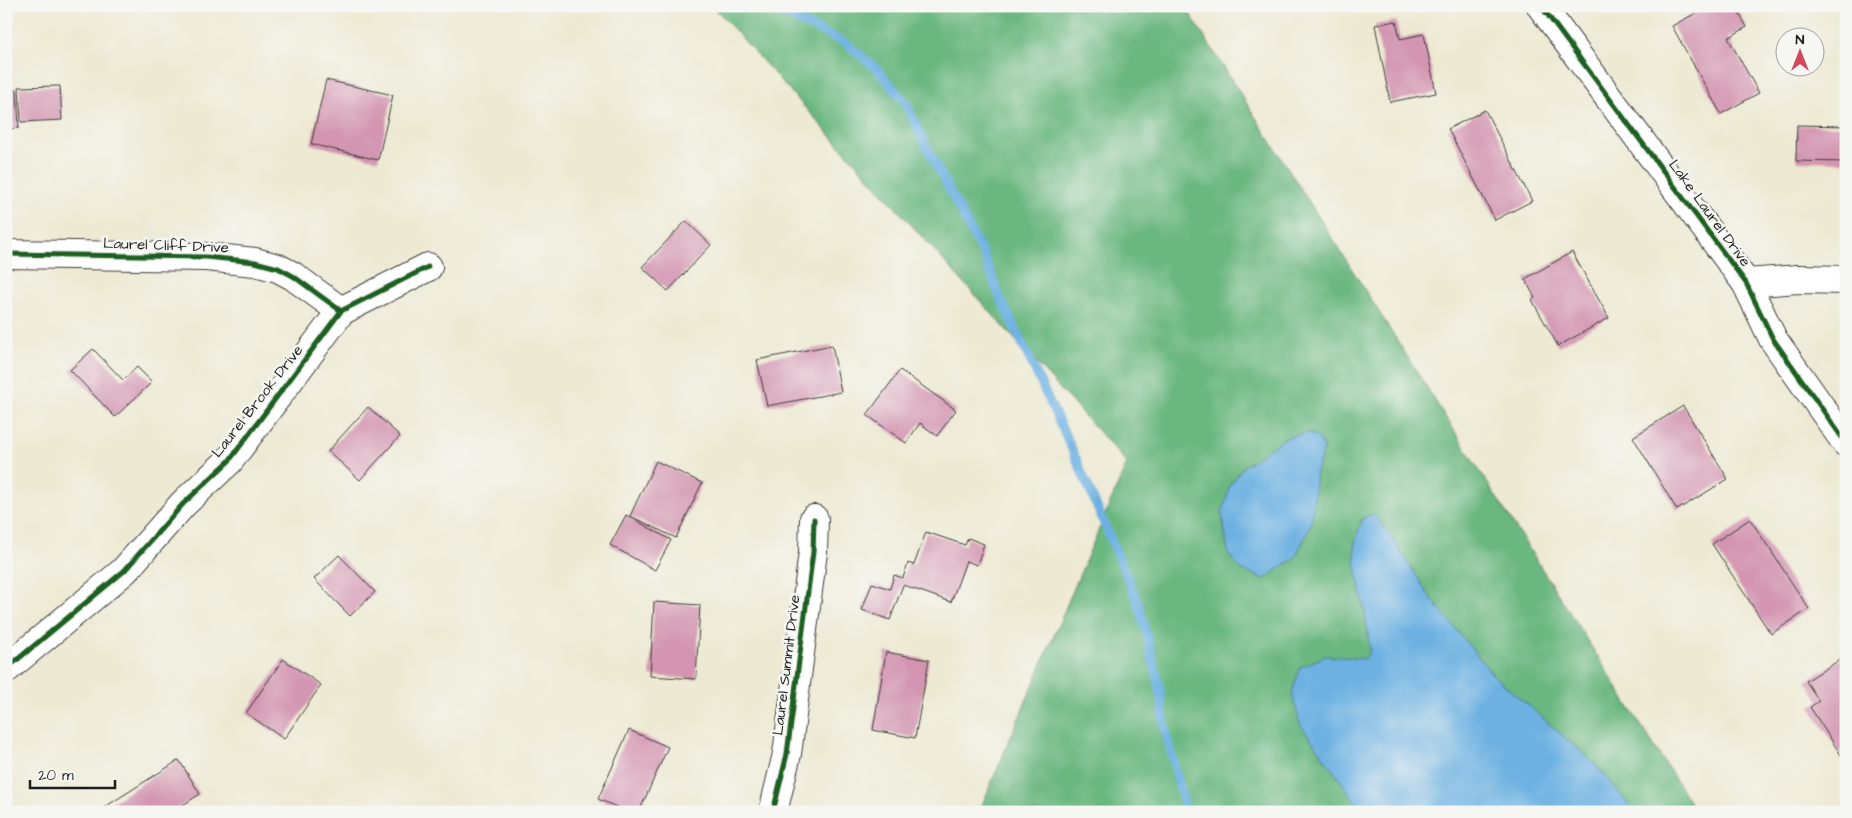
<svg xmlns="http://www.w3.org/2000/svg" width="1852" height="818" viewBox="0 0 1852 818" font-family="'Architects Daughter',sans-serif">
<rect width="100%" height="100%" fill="#f6f6f2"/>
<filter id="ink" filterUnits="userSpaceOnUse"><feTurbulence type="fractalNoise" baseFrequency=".02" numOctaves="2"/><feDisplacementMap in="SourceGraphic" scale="10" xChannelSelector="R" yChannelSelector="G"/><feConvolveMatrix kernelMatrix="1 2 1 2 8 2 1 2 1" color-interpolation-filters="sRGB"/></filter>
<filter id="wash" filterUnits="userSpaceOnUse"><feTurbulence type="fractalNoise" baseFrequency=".0096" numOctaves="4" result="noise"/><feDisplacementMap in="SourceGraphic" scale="20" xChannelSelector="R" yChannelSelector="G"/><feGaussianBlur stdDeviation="1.12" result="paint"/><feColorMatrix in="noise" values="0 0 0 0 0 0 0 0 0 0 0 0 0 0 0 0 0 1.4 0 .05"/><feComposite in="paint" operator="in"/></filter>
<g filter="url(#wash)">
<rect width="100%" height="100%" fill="#ede9d3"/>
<polygon fill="#6bb780" stroke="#446a4e" points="713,6 1185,6 1696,812 979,812 1127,463"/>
<g fill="#6cb1e2" stroke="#44667f">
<polygon points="1308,433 1319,438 1324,449 1316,472 1311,524 1295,558 1264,579 1241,570 1228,553 1222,513 1230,485 1243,467 1285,438"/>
<polygon points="1373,514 1388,532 1430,597 1492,674 1594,763 1635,812 1363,812 1300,724 1292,693 1300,667 1326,656 1365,659 1370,651 1365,612 1355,561 1355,542 1362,519"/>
</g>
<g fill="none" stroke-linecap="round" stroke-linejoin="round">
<polyline stroke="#6cb1e2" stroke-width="9" points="766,6 846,43 877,69 906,103 924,142 983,254 999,295 1072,449 1139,605 1160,688 1165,729 1186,812"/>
</g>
<g id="blocks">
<g fill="#d395b1">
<polygon points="1709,6 1735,6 1747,27 1728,38 1759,93 1721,114 1672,26"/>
<polygon points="1396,21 1400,39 1424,34 1436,93 1390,102 1375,25"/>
<polygon points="326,80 393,95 378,160 311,144"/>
<polygon points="60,86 62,120 21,122 19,87"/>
<polygon points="6,90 17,90 19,128 6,129"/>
<polygon points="1485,110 1532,201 1495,220 1448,129"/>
<polygon points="1797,125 1846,126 1846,162 1796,161"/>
<polygon points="686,221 711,245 668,291 642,267"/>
<polygon points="1572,252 1609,318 1558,346 1532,300 1535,298 1525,279"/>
<polygon points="832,345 841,392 767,406 757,360"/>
<polygon points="93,349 123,380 137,367 152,382 115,417 70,370"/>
<polygon points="900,370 956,410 937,436 920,423 906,443 867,415"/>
<polygon points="1683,406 1728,479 1677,510 1633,437"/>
<polygon points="368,407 400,436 360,480 328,451"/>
<polygon points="656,461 702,483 676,538 630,516"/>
<polygon points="626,515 671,540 655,570 610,545"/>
<polygon points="1750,519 1809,609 1771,634 1712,544"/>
<polygon points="926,532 965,545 968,538 984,544 977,565 966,561 951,602 903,585 890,620 862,610 872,583 890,589 894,575 903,578 908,563 914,565"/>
<polygon points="339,555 375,592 350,616 314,579"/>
<polygon points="654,602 700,605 696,679 650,676"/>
<polygon points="886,652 929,660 915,738 873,730"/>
<polygon points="1846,656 1846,752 1841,755 1810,707 1819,701 1806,681"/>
<polygon points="283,659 321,685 284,739 246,713"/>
<polygon points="629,730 668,747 639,812 628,812 598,799"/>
<polygon points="179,760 200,794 172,812 101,812 100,810"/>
</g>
</g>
</g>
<g filter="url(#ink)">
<use href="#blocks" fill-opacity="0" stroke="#3b3b37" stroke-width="1"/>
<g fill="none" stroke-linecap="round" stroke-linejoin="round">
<defs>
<g id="minor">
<polyline points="1541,6 1746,283 1773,339 1846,443"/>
<polyline points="6,254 206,257 255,262 278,268 293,276 341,311"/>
<polyline points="1746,283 1798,279 1846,280"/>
<polyline points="6,669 124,571 183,504 229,461 341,311 428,267"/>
<polyline points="773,812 787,754 813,552 814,519"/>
</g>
</defs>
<use href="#minor" stroke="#3b3b37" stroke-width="30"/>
<use href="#minor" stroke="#fff" stroke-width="28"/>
<defs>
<g id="cycleway">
<polyline points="1541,6 1746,283 1773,339 1846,443"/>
<polyline points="6,254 206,257 255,262 278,268 293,276 341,311"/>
<polyline points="6,669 124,571 183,504 229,461 341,311 428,267"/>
<polyline points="773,812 787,754 813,552 814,519"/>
</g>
</defs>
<use href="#cycleway" stroke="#f6f6f2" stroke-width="8"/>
<use href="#cycleway" stroke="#1b5e20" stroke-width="5"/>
</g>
</g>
<g text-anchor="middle" stroke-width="5" stroke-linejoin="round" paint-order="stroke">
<g font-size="15" fill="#1c1c1c" stroke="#f6f6f2">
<text transform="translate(1710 213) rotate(54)" y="5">Lake Laurel Drive</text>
<text transform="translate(166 245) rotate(2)" y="5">Laurel Cliff Drive</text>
<text transform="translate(257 401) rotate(-52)" y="5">Laurel Brook Drive</text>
<text transform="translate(786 665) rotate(-83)" y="5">Laurel Summit Drive</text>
</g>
</g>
<rect width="1852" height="818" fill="none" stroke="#f6f6f2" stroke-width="25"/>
<g transform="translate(1800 52)"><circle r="24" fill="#f6f6f2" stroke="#9f9f9c"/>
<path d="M0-4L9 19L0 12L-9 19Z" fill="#d1495b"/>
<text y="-8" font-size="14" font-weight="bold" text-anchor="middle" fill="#1c1c1c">N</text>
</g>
<path d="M30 780v8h85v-8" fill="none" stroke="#1c1c1c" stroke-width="2.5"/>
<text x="38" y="780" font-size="15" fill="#1c1c1c" stroke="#f6f6f2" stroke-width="4" paint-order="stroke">20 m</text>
</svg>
